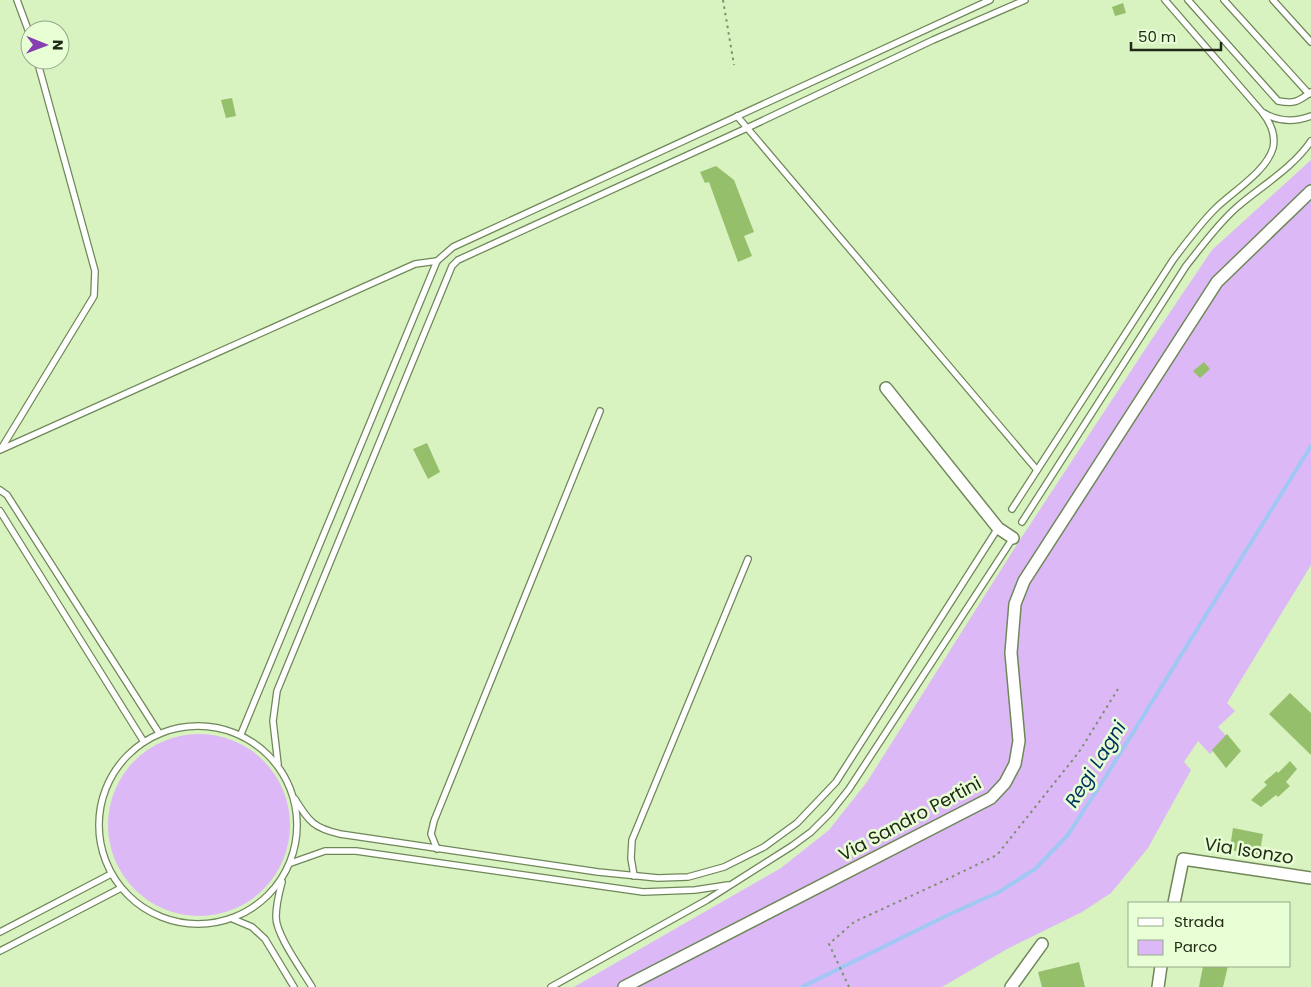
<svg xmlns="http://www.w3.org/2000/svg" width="1311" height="987" viewBox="0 0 1311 987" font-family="Poppins,sans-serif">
<rect width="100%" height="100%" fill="#d8f2c0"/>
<g fill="#dcb8f6">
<polygon points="1311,160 1311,565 1227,703 1235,711 1218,727 1227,737 1210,754 1198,741 1184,762 1191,770 1148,848 1111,893 1082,912 1007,949 942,987 574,987 781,868 829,830 867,782 1016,546 1150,342 1212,250"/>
<circle cx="199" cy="825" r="91"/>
</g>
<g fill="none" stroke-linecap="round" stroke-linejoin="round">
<polyline stroke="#a1c8f3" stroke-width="4" points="802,987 948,915 999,892 1035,869 1067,836 1101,784 1311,446"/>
</g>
<g fill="#95bf6b">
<polygon points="1123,3 1126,13 1115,16 1112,7"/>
<polygon points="232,98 236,116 226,118 221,100"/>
<polygon points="716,166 734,180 754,232 744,236 752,256 738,262 709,182 705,183 700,172"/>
<polygon points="1204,362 1210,369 1200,378 1193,371"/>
<polygon points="427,443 440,472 428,479 413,449"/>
<polygon points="1290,693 1311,713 1311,755 1269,714"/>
<polygon points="1227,734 1241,751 1226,768 1212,750"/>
<polygon points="1290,761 1297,769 1286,782 1290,786 1278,797 1276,795 1261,807 1251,800 1267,785 1264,782 1277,771 1278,773"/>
<polygon points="1233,828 1263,834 1259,856 1231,850 1233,842 1231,841"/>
<polygon points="1079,962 1085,987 1042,987 1038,972"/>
<polygon points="1203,966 1228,966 1223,987 1199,987"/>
</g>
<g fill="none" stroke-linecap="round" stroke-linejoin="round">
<defs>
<g id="service">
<polyline points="17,0 30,35"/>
<path d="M 1188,0 L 1278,101 C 1294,104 1298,102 1311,92"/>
<polyline points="1224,0 1309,94"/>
<polyline points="1273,0 1311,42"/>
<path d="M 1264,113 C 1279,122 1295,122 1311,116"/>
<polyline points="737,116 1037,470"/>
<polyline points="1,449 94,296 95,271 37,60"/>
<polyline points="0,450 415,264 437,261"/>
<polyline points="0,490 7,495 159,733"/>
<path d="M 1012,509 L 1173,260 C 1186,243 1199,225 1215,209 C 1232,192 1266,172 1273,148 C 1276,135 1270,122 1262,112 L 1165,0"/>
<polyline points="0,511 144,742"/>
<path d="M 1022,522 L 1186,266 C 1202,246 1217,225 1236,208 C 1261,186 1292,169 1311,141"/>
<circle cx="198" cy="825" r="99"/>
<polyline points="241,734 437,261 453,247 990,0"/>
<polyline points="278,764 273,721 277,691 452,266 458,260 747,128 933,40 1025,0"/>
<path d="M 295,799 C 309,822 314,828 340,834 L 598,872 L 658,878 L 688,877 L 724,867 L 764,847 L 797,823 L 836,782 L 998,528"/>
<polyline points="437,849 431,834 434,821 600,411"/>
<polyline points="291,863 325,851 356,851 643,892 695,890 728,885"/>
<polyline points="634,876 631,858 632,840 748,559"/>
<path d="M 282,882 C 279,893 276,905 276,917 C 276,935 302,970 312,987"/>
<polyline points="233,919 252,927 265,939 294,987"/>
<polyline points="0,932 111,874"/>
<polyline points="0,951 121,888"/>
<polyline points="551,987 707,900 792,846 811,832 830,813 849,789 1013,538"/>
</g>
<g id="minor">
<polyline points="886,388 998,528 1013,538"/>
<polyline points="1174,903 1183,859 1311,878"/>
<polyline points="624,987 991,798 1005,783 1015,764 1019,741 1011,653 1015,604 1024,581 1217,282 1311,191"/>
<polyline points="1011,987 1042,944"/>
<polyline points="1158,987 1161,966"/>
</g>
</defs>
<use href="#service" stroke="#6f8759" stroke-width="8"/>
<use href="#minor" stroke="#6f8759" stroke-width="14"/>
<g stroke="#7e8f6d" stroke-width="2" stroke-dasharray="2.5 4" stroke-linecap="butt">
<polyline points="723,0 734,65"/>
<polyline points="849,987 829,944 854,922 937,884 997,855 1079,752 1118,689"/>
</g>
<use href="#service" stroke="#fff" stroke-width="5.5"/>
<use href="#minor" stroke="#fff" stroke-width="11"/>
</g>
<g text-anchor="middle" stroke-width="5" stroke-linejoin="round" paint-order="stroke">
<g font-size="18" fill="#212a18" stroke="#e8fed5">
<text transform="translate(910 819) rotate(-28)" y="6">Via Sandro Pertini</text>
<text transform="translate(1249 851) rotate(9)" y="6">Via Isonzo</text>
</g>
<g font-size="19" font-style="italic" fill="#00325d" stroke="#e8fed5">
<text transform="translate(1095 764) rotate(-58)" y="7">Regi Lagni</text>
</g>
</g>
<rect x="1128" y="902" width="162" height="65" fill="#e8fed5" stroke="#98a989"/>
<rect x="1138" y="918" width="25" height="8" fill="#ffffff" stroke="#98a989"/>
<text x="1174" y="927" font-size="15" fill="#212a18">Strada</text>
<rect x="1138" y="940" width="25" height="15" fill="#dcb8f6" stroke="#98a989"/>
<text x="1174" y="952" font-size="15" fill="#212a18">Parco</text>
<g transform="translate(45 45) rotate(91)"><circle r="24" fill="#e8fed5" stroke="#98a989"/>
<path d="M0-4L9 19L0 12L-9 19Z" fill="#863eb0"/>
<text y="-8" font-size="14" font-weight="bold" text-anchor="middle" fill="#212a18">N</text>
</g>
<path d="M1131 42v8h90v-8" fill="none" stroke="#212a18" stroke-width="2.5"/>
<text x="1138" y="42" font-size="15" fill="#212a18" stroke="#e8fed5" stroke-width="4" paint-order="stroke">50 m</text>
</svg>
